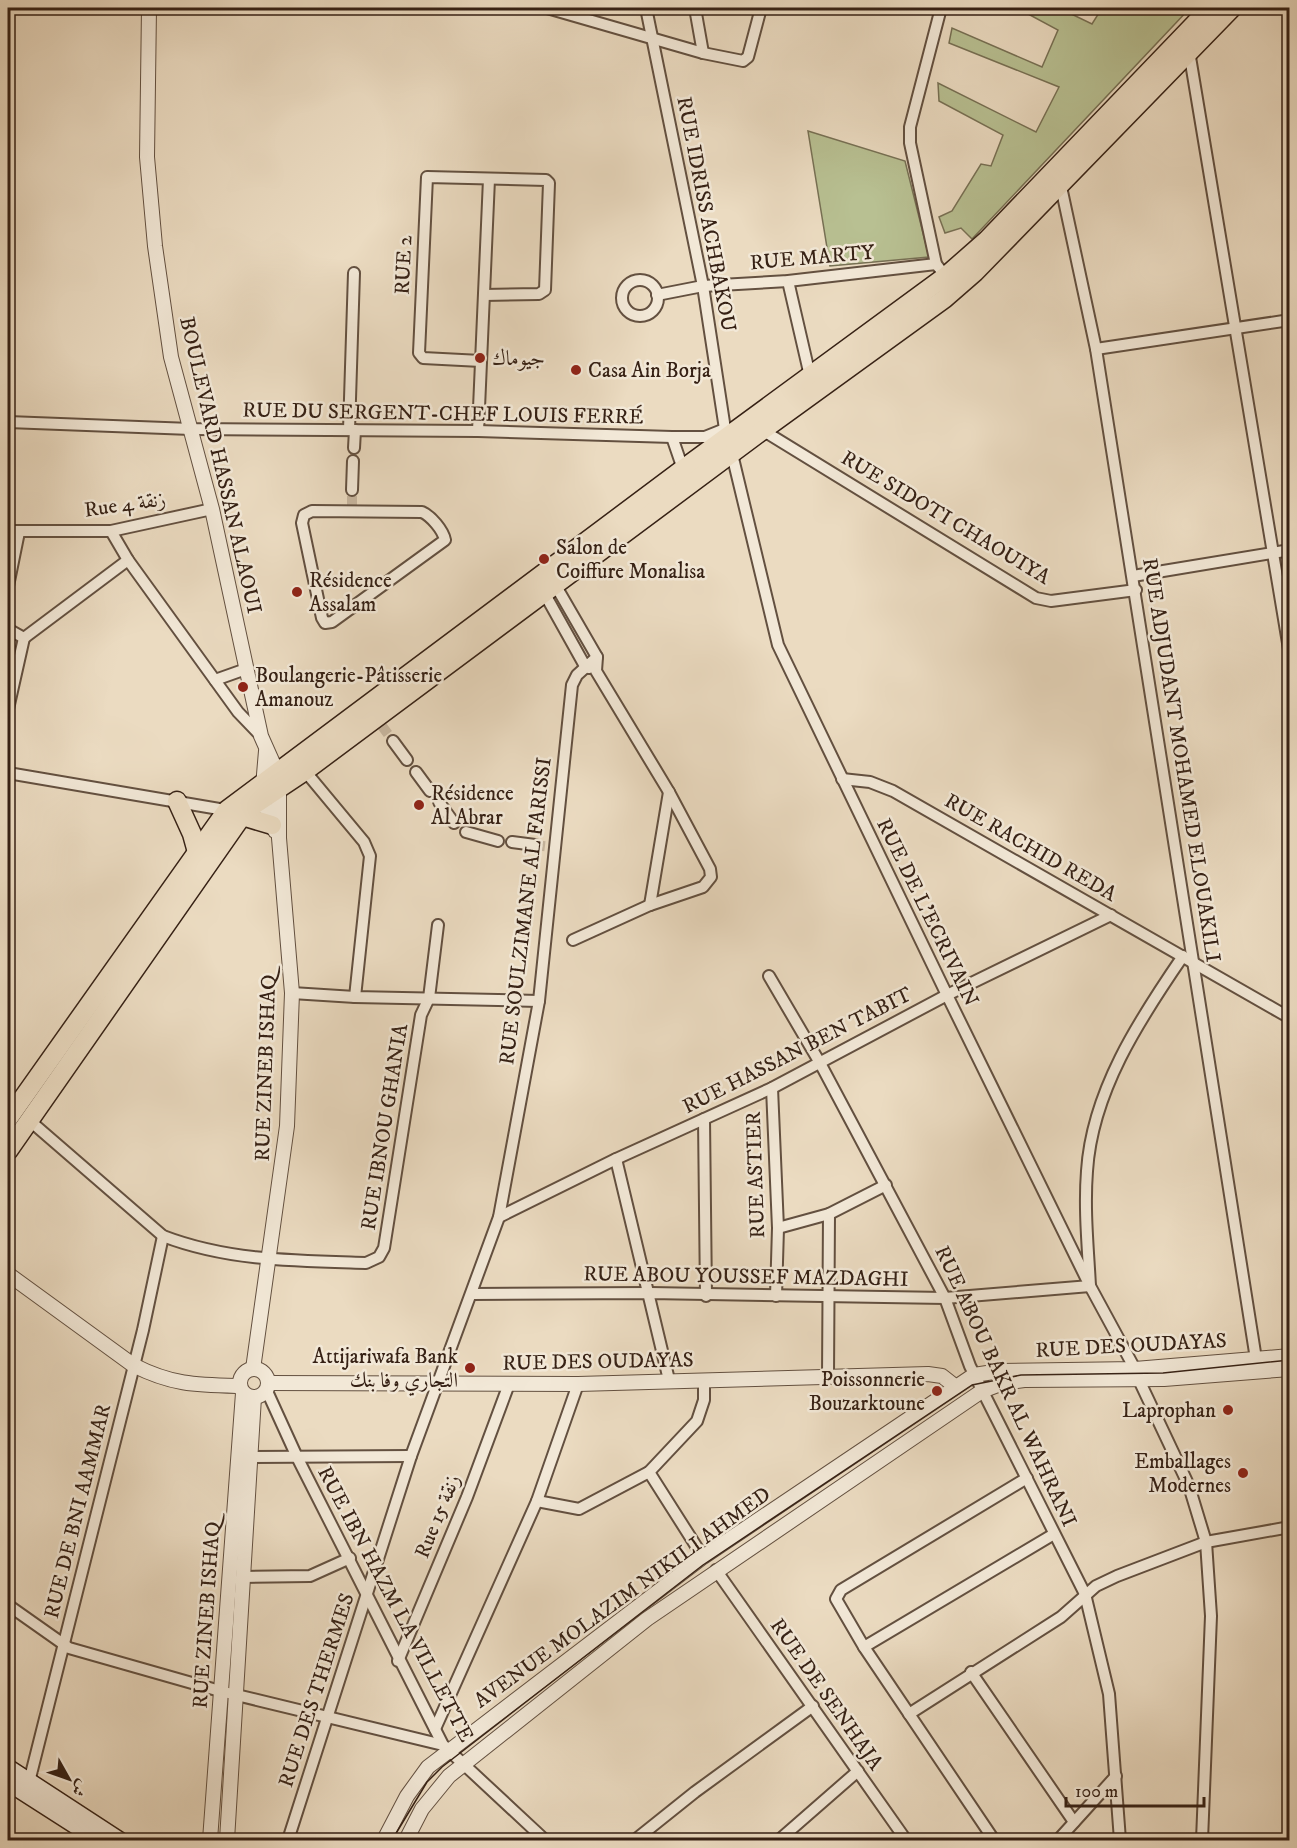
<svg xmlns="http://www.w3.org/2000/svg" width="1297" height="1848" viewBox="0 0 1297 1848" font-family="'IM FELL DW Pica',Amiri,serif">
<rect width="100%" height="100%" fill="#ebdbc1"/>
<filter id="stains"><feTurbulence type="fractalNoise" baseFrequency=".00333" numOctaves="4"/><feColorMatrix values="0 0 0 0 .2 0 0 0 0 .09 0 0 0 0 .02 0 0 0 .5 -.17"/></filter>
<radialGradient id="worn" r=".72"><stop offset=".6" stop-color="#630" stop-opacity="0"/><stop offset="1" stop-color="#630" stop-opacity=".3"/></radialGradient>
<g fill="#b8c092" stroke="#777054" stroke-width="1.5">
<polygon points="1017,8 1059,8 1092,24 1102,8 1190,8 972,239 961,228 945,233 939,217 952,211 981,164 991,166 1003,135 939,101 938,83 1036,132 1059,87 949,43 952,28 1042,67 1058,30"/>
<polygon points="808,131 905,161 929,257 830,266"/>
</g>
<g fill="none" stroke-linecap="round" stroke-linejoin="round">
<g stroke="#c7b69f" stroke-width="10" stroke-dasharray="10 5" stroke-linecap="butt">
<polyline points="352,506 352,490"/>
<polyline points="382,726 393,741"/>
<polyline points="535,845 551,847"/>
</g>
<defs>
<g id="minor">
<polyline points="547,8 703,53 743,61 748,57 761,8"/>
<polyline points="646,8 703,286 725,429"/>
<polyline points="695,8 703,53"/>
<polyline points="1189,51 1290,655"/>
<polyline points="1060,182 1096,349 1256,1359"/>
<polyline points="940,269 936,264 910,143 910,127 941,8"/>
<circle cx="640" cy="298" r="18"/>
<polyline points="788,281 810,376"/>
<polyline points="657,295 703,286 788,281 936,264"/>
<polyline points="1096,349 1290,320"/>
<polyline points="481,361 423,358 419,353 427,177 546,180 549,183 545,290 539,294 484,295"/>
<polyline points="8,422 191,429 478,431 672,437 705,437 725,429 728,435"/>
<polyline points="759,428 1036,598 1051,601 1136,590"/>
<polyline points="349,430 354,273"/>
<polyline points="478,431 489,179"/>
<polyline points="672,437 683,469"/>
<polyline points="354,448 355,430"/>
<polyline points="731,450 778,645 947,995 1090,1286 1135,1369"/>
<polyline points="352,490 353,461"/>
<path d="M 312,511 L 422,512 C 431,516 443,530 445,540 L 332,622 L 325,623 L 322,618 L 302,523 L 304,515 Z"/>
<polyline points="8,531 111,531 212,509"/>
<polyline points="111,531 128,560 238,712 261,736"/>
<polyline points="1133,576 1290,550"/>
<polyline points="553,581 597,657 596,671 669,792 710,869 711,877 703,887 650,905 573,940"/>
<polyline points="8,586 19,532"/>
<polyline points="542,589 585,666 589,668"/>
<polyline points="8,629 24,638"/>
<polyline points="24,638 128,560"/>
<polyline points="215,680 246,669"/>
<polyline points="8,709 24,638"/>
<polyline points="393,741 407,760"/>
<polyline points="305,771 364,842 370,856 355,997"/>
<polyline points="416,772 430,791"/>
<polyline points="8,773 231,811"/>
<polyline points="842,779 870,782 893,791 1290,1018"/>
<polyline points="439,802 454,823"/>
<polyline points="466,832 498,841"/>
<polyline points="512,842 535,845"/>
<polyline points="650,905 669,792"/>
<polyline points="769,976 820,1063 945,1298 970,1366 1085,1594 1109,1694 1120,1840"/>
<polyline points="292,993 355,997 539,1001"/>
<polyline points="772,1088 778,1228 776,1296"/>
<polyline points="704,1119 706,1296"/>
<path d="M 29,1120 L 163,1236 C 228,1261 297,1261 366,1263 L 379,1257 L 384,1248 L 421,1015 L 429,998 L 438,925"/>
<polyline points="616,1159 669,1380"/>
<polyline points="499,1217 616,1159 772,1088 947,995 1111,915"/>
<polyline points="778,1228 829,1214 886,1185"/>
<path d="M 472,1294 L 650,1293 L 945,1298 L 1090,1286 C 1088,1248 1084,1209 1087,1171 C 1092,1092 1139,1020 1183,956"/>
<polyline points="828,1377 829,1214"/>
<polyline points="1139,1380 1189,1486 1206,1542 1211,1616 1202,1840"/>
<polyline points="266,1389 297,1457 443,1745 545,1840"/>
<polyline points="251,1457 411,1456"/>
<polyline points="649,1472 703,1557"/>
<polyline points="537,1501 579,1509 649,1472 697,1421 704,1400 704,1380"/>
<polyline points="716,1570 906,1840"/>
<polyline points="243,1577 310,1576 350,1558"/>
<polyline points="8,1605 69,1648 220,1691 443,1745"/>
<polyline points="864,1647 1054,1534"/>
<polyline points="398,1661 467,1497 509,1384"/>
<polyline points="971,1672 1074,1822"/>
<polyline points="909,1714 1061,1617 1096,1586 1117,1576 1206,1542 1290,1527"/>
<polyline points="435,1729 537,1501 578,1384"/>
<polyline points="28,1786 143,1330 163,1236"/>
<polyline points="288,1840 411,1456 499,1217 539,1001 572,685 577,675 597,657"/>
<polyline points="635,1840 695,1792 813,1706"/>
<polyline points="779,1840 858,1771"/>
<polyline points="994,1840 864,1647 836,1599 841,1590 1027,1478"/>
<polyline points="1058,1840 1116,1776"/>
</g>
<g id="tertiary">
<polyline points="149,8 147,157 155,246 171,357 212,509 261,736 277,772 279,787 279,838 292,993 287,1126 253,1369"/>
<polyline points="266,751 262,798 275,831"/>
<path d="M 8,1274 L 133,1365 C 172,1385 196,1385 240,1386"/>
<circle cx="254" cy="1383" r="14"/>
<polyline points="268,1383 578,1384 928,1374 942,1376 956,1387"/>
<polyline points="210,1840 243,1393"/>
<polyline points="227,1840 254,1397"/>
<polyline points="384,1840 407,1796 428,1767 703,1557 974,1375 1000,1371 1135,1369 1290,1356"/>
<polyline points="406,1840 422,1809 449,1776 647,1619 982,1391 1003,1383 1024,1380 1164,1379 1290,1369"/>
</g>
<g id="secondary">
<polyline points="8,1767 120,1840"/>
<polyline points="8,1783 97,1840"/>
</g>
<g id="primary">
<polyline points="177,801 192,834 197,852"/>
<polyline points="242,816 272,825"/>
<polyline points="8,1119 227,810 683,469 946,276 987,240 1210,8"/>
<polyline points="8,1151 242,816 254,805 305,771 763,430 944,299 975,272 1232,8"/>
</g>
</defs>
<use href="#minor" stroke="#635040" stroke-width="14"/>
<use href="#tertiary" stroke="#635040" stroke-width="16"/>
<use href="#secondary" stroke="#362115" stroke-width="18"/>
<use href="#primary" stroke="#362115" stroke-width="21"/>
<use href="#minor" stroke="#f2e8d7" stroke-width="10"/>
<use href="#tertiary" stroke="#f2e8d7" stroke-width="14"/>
<use href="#secondary" stroke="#f2e8d7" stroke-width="15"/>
<use href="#primary" stroke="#ebdbc1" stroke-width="18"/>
<polyline stroke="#362115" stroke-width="1.5" points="392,1840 427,1782 442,1767 703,1565 972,1385 1021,1375 1163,1373 1290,1360"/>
</g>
<g fill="#8f2418" stroke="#f2e8d7" stroke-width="2">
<circle cx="480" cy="358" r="6"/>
<circle cx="576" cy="370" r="6"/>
<circle cx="544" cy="559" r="6"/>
<circle cx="297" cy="592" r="6"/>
<circle cx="243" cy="687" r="6"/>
<circle cx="419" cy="805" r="6"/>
<circle cx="470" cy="1368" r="6"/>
<circle cx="937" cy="1391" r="6"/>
<circle cx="1228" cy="1410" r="6"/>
<circle cx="1243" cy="1473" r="6"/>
</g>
<g text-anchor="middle" stroke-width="5" stroke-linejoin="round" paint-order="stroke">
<g font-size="21" fill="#362115" stroke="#f2e8d7">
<text transform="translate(707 214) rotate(79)" y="7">RUE IDRISS ACHBAKOU</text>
<text transform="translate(812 257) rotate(-5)" y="7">RUE MARTY</text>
<text transform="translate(403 265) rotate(-87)" y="7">RUE 2</text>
<text transform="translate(443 413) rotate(1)" y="7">RUE DU SERGENT-CHEF LOUIS FERRÉ</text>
<text transform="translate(221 465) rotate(77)" y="7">BOULEVARD HASSAN ALAOUI</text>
<text transform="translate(125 504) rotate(-8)" y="7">Rue 4 زنقة</text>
<text transform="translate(946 517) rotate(31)" y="7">RUE SIDOTI CHAOUIYA</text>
<text transform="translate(1182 760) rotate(81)" y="7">RUE ADJUDANT MOHAMED ELOUAKILI</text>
<text transform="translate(1031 847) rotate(30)" y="7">RUE RACHID REDA</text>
<text transform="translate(525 911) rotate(-83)" y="7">RUE SOULZIMANE AL FARISSI</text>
<text transform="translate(928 912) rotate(64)" y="7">RUE DE L'ECRIVAIN</text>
<text transform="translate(797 1050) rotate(-27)" y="7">RUE HASSAN BEN TABIT</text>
<text transform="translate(265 1068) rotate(-88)" y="7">RUE ZINEB ISHAQ</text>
<text transform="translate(384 1127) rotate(-81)" y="7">RUE IBNOU GHANIA</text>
<text transform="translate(755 1175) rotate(-92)" y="7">RUE ASTIER</text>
<text transform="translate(746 1276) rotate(1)" y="7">RUE ABOU YOUSSEF MAZDAGHI</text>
<text transform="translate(1131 1345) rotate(-3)" y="7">RUE DES OUDAYAS</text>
<text transform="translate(598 1361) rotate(-1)" y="7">RUE DES OUDAYAS</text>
<text transform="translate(1006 1386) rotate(65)" y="7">RUE ABOU BAKR AL WAHRANI</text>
<text transform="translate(77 1511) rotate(-76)" y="7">RUE DE BNI AAMMAR</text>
<text transform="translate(437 1516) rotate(-68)" y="7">Rue 15 زنقة</text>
<text transform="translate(622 1597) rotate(-36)" y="7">AVENUE MOLAZIM NIKILI AHMED</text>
<text transform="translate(396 1604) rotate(62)" y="7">RUE IBN HAZM LA VILLETTE</text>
<text transform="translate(206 1615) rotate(-86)" y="7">RUE ZINEB ISHAQ</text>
<text transform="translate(316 1690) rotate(-72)" y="7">RUE DES THERMES</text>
<text transform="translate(827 1694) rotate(55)" y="7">RUE DE SENHAJA</text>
</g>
<g font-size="21" fill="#362115" stroke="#f2e8d7" text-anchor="start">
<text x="492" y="365">جيوماك</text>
<text x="588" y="377">Casa Ain Borja</text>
<text x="556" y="554">Salon de<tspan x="556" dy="24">Coiffure Monalisa</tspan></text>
<text x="309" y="587">Résidence<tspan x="309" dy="24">Assalam</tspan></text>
<text x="255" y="682">Boulangerie-Pâtisserie<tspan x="255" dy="24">Amanouz</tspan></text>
<text x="431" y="800">Résidence<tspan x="431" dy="24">Al Abrar</tspan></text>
<text x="458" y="1363" text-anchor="end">Attijariwafa Bank<tspan x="458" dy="24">التجاري وفا بنك</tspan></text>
<text x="925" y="1386" text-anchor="end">Poissonnerie<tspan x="925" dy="24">Bouzarktoune</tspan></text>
<text x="1216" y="1417" text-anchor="end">Laprophan</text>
<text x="1231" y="1468" text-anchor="end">Emballages<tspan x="1231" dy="24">Modernes</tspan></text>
</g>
</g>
<rect width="1297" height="1848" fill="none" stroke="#ebdbc1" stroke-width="30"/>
<rect x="9" y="9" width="1279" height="1830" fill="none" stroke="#362115" stroke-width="3"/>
<rect x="15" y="15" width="1267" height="1818" fill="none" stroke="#362115" stroke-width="1.5"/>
<g transform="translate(69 1779) rotate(130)" stroke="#f2e8d7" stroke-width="4.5" paint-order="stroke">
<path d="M0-4.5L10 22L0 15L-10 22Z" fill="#362115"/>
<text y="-9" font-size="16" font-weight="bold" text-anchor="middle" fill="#362115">ش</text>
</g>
<path d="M1066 1797v9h138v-9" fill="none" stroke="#362115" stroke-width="3"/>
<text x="1075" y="1797" font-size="18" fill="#362115" stroke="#f2e8d7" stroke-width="4.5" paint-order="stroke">100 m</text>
<rect width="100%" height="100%" filter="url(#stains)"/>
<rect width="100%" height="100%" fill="url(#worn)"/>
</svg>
